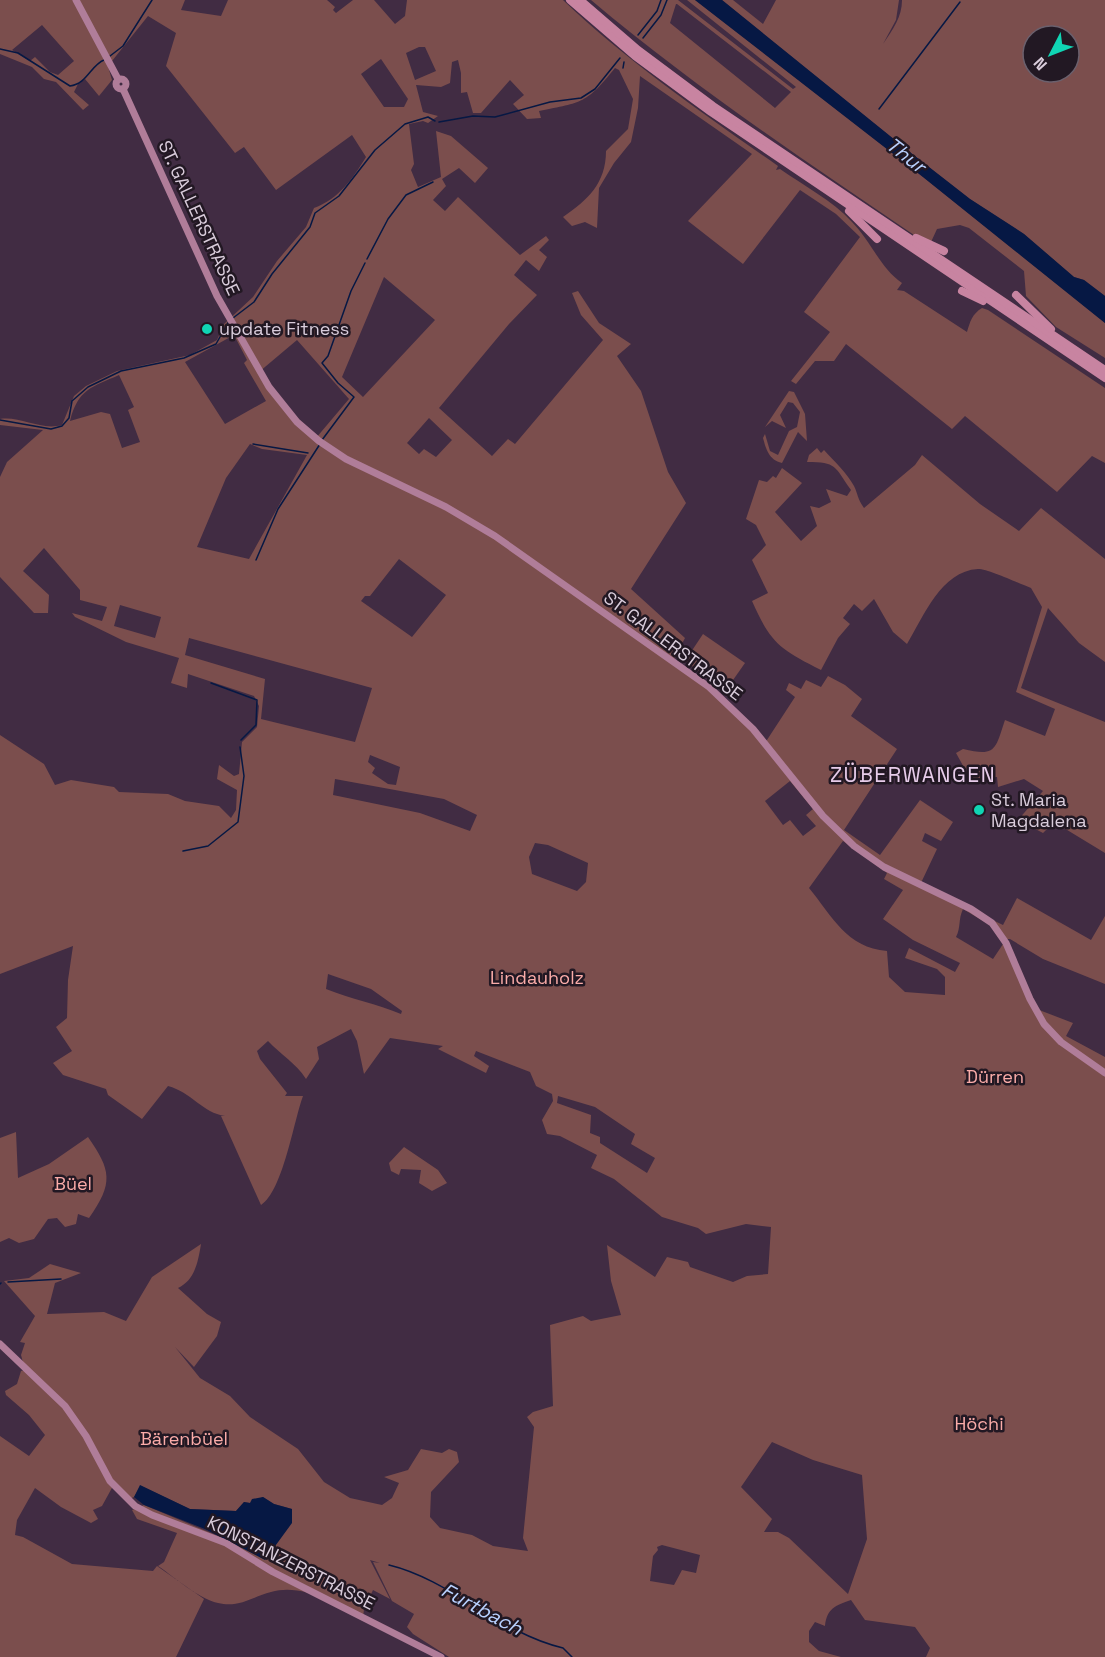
<svg xmlns="http://www.w3.org/2000/svg" width="1105" height="1657" viewBox="0 0 1105 1657" font-family="'Space Grotesk',sans-serif">
<rect width="100%" height="100%" fill="#412c43"/>
<g fill="#7b4e4d" fill-rule="evenodd">
<path d="M 0,0 L 185,0 L 181,10 L 221,16 L 228,0 L 327,0 L 335,7 L 333,10 L 336,13 L 353,0 L 374,0 L 395,24 L 405,16 L 407,0 L 563,0 C 629,63 704,114 778,166 L 776,170 L 780,169 C 804,186 832,200 852,222 C 871,241 880,268 902,283 L 897,290 L 904,291 L 967,332 C 970,322 972,314 982,308 L 988,310 L 1105,388 L 1105,463 L 1092,456 L 1057,492 L 965,416 L 952,429 L 846,344 L 834,361 L 815,361 L 796,384 L 791,381 L 830,332 L 804,312 L 860,237 L 836,214 L 800,190 L 743,264 L 688,221 L 752,154 L 640,76 L 638,108 L 631,142 L 614,163 L 599,188 L 597,228 L 585,222 L 572,226 L 563,217 C 588,200 606,183 606,151 L 628,129 L 633,99 L 619,70 L 615,68 C 586,104 583,102 539,111 L 541,118 L 527,119 L 513,104 L 524,95 L 510,80 L 481,113 L 473,113 L 467,92 L 461,93 L 461,73 L 458,60 L 452,62 L 450,83 L 441,87 L 416,85 L 423,112 L 438,116 L 428,123 L 423,121 L 409,124 L 414,164 L 411,170 L 418,187 L 441,177 L 436,131 L 451,136 L 488,168 L 475,183 L 459,168 L 442,179 L 446,186 L 433,200 L 445,211 L 458,197 L 520,255 L 546,236 L 549,240 L 539,250 L 547,257 L 539,271 L 526,260 L 514,275 L 537,295 L 509,324 L 439,408 L 492,456 L 508,439 L 515,444 L 603,340 L 581,315 L 572,293 L 578,291 L 599,323 L 631,344 L 617,356 L 641,391 L 668,472 L 686,503 L 631,589 L 685,638 L 673,661 L 691,674 L 765,743 L 795,697 L 786,690 L 789,683 L 801,689 L 806,680 L 821,687 L 828,676 L 845,685 L 862,699 L 851,716 L 897,749 L 844,830 L 880,855 L 920,800 L 953,822 L 941,841 L 925,833 L 922,841 L 937,849 L 920,885 L 1003,925 L 1017,898 L 1091,940 L 1105,916 L 1105,984 L 1043,959 L 1010,939 L 1005,939 L 1034,1008 L 1073,1023 L 1066,1036 L 1105,1057 L 1105,1657 L 926,1657 L 930,1648 L 915,1627 L 865,1620 L 851,1600 C 835,1606 827,1608 825,1626 L 815,1622 L 809,1631 L 809,1642 L 819,1651 L 841,1657 L 449,1657 L 413,1634 L 407,1627 L 414,1614 L 392,1601 L 373,1562 L 380,1563 L 370,1560 L 390,1599 L 373,1590 L 364,1609 L 363,1618 C 335,1604 303,1583 271,1592 C 252,1597 239,1608 218,1603 C 197,1598 176,1578 158,1566 L 164,1562 L 177,1533 L 137,1519 L 132,1510 L 144,1505 L 230,1541 L 291,1516 L 292,1509 L 274,1504 L 263,1497 L 250,1503 L 244,1502 L 236,1511 L 190,1509 L 141,1486 L 134,1497 L 127,1500 L 113,1486 L 102,1506 L 93,1510 L 98,1519 L 91,1523 L 61,1507 L 35,1488 L 17,1520 L 15,1535 L 23,1537 L 72,1564 L 153,1571 L 157,1566 L 204,1599 L 176,1657 L 0,1657 L 0,1436 L 29,1456 L 45,1435 L 29,1415 L 6,1395 L 5,1391 L 17,1384 L 21,1371 L 25,1370 L 21,1355 L 25,1343 L 20,1342 L 35,1316 L 4,1281 L 29,1278 L 50,1264 L 81,1273 L 55,1283 L 47,1314 L 104,1312 L 126,1321 L 152,1277 L 201,1244 C 198,1262 195,1280 178,1288 L 207,1314 L 221,1322 L 217,1336 L 194,1367 L 175,1347 L 200,1378 L 230,1396 L 250,1417 L 298,1449 L 324,1482 L 350,1498 L 382,1505 L 392,1498 L 399,1483 L 384,1477 L 408,1470 L 421,1449 L 442,1453 L 449,1449 L 457,1452 L 459,1462 L 431,1492 L 430,1517 L 440,1528 L 472,1535 L 493,1546 L 528,1551 L 523,1538 L 534,1427 L 527,1417 L 533,1412 L 553,1406 L 550,1325 L 583,1316 L 591,1321 L 621,1315 L 611,1281 L 607,1245 L 655,1277 L 667,1257 L 688,1262 L 690,1267 L 733,1282 L 747,1276 L 768,1274 L 771,1227 L 746,1224 L 706,1234 L 698,1228 L 662,1217 L 614,1179 L 591,1168 L 597,1155 L 560,1136 L 547,1134 L 542,1120 L 553,1101 L 552,1094 L 536,1086 L 530,1072 L 476,1051 L 474,1056 L 489,1066 L 486,1073 L 438,1049 L 443,1046 L 390,1038 L 364,1074 L 357,1041 L 351,1029 L 317,1047 L 319,1059 L 306,1079 C 296,1063 281,1055 268,1041 L 257,1051 L 260,1059 L 287,1093 L 285,1096 L 303,1096 C 294,1120 283,1191 261,1205 L 221,1116 L 225,1116 C 203,1113 191,1092 168,1086 L 142,1119 L 108,1095 L 106,1089 L 63,1075 L 53,1063 L 72,1051 L 56,1027 L 67,1018 L 68,980 L 73,946 L 0,974 L 0,735 L 44,764 L 55,785 L 71,780 L 114,787 L 119,792 L 168,794 L 185,801 L 219,806 L 231,818 L 236,810 L 237,790 L 217,779 L 219,765 L 234,776 L 239,774 L 242,742 L 257,727 L 259,706 L 254,696 L 188,674 L 187,688 L 171,683 L 179,658 L 126,642 L 75,617 L 72,613 L 102,621 L 107,607 L 80,600 L 80,590 L 44,548 L 23,571 L 49,595 L 48,613 L 34,613 L 0,577 L 0,477 L 7,462 L 43,430 L 0,425 L 0,419 C 21,416 41,431 62,425 L 74,396 L 86,386 L 117,371 L 190,355 L 217,340 L 224,324 L 253,297 L 277,261 L 306,227 L 314,208 C 339,199 353,178 366,157 L 352,135 L 276,190 L 244,147 L 235,153 L 166,66 L 176,33 L 148,16 L 112,61 L 107,63 L 112,80 L 99,96 L 85,79 L 78,84 L 74,92 L 89,105 L 83,110 L 56,82 L 44,79 L 32,67 L 0,54 ZM 42,25 L 74,61 L 58,75 L 50,72 L 35,57 L 30,61 L 12,50 ZM 419,47 L 425,47 L 436,71 L 415,80 L 406,53 ZM 381,59 L 408,99 L 404,107 L 384,107 L 361,74 ZM 384,277 L 435,320 L 363,397 L 342,377 ZM 234,335 L 247,360 L 244,363 L 266,401 L 225,424 L 185,362 ZM 297,340 L 349,399 L 316,438 L 269,387 L 259,372 ZM 119,375 L 134,407 L 128,410 L 140,442 L 122,448 L 110,414 L 101,412 L 70,421 C 78,389 92,387 119,375 ZM 429,418 L 452,440 L 436,457 L 424,449 L 419,454 L 407,443 ZM 250,444 L 262,449 L 307,455 L 249,559 L 197,547 L 226,478 ZM 399,559 L 446,595 L 412,637 L 361,601 L 365,596 L 370,596 ZM 120,605 L 161,617 L 155,638 L 114,626 ZM 189,638 L 372,688 L 355,742 L 261,719 L 265,679 L 185,655 ZM 370,755 L 400,767 L 396,785 L 388,784 L 372,773 L 375,768 L 368,762 ZM 335,779 L 444,799 L 477,815 L 470,831 L 420,813 L 333,795 ZM 790,781 L 813,809 L 806,815 L 816,826 L 803,836 L 790,820 L 783,825 L 765,801 ZM 843,841 L 887,873 L 884,879 L 903,890 L 883,919 L 913,940 L 960,963 L 955,972 L 909,948 L 905,958 L 937,969 L 945,977 L 945,995 L 905,992 L 889,977 L 887,951 C 847,948 832,916 809,888 ZM 535,843 L 548,845 L 588,863 L 586,882 L 577,891 L 532,874 L 529,857 ZM 963,909 L 990,925 L 1003,944 L 993,959 L 956,937 C 961,927 958,920 963,909 ZM 328,974 L 371,989 L 402,1011 L 401,1014 C 377,1004 351,999 326,989 ZM 558,1096 L 595,1107 L 635,1134 L 631,1144 L 655,1158 L 647,1173 L 600,1143 L 600,1137 L 590,1133 L 591,1115 L 557,1103 ZM 772,1442 L 813,1460 L 862,1475 L 867,1539 L 848,1594 L 789,1538 L 778,1532 L 764,1532 L 772,1519 L 741,1487 ZM 662,1545 L 700,1555 L 696,1573 L 682,1570 L 674,1585 L 650,1581 L 653,1556 L 658,1550 L 657,1547 Z"/>
<path d="M 591,0 L 678,0 L 793,89 L 796,87 L 687,0 L 695,0 L 923,177 L 1105,323 L 1105,358 L 1056,327 L 1026,296 L 1024,271 L 969,228 L 960,225 L 937,229 L 931,242 L 914,235 C 804,160 693,86 591,0 ZM 676,4 L 677,4 L 791,92 L 775,108 L 670,23 Z"/>
<path d="M 722,0 L 733,0 L 763,24 L 776,0 L 899,0 L 896,20 L 883,44 C 893,29 902,17 902,0 L 1105,0 L 1105,296 L 1084,280 L 1074,277 L 1024,234 L 970,199 L 911,153 ZM 1033,36 L 1069,36 L 1069,72 L 1033,72 Z"/>
<path d="M 789,391 L 794,392 L 805,414 L 807,441 L 798,432 L 782,463 C 769,460 766,449 763,438 L 765,434 L 770,451 L 778,455 L 789,431 L 797,427 L 800,412 L 793,403 L 788,402 L 780,415 L 786,428 L 772,421 L 765,427 Z"/>
<path d="M 817,448 L 821,453 L 824,450 C 834,461 847,473 854,486 C 858,494 857,498 864,508 L 915,465 L 922,455 L 980,504 L 1019,531 L 1041,508 L 1105,559 L 1105,662 L 1079,643 L 1048,608 L 1021,688 L 1105,722 L 1105,853 L 1054,822 L 1043,833 L 1018,820 L 1043,791 L 1024,779 L 998,787 L 997,777 L 978,778 L 972,782 L 956,753 L 963,749 C 996,757 995,750 1005,720 L 1045,736 L 1055,709 L 1016,692 L 1042,607 L 1031,588 C 1020,584 989,569 978,569 C 941,571 924,616 907,644 L 893,632 L 874,599 L 862,611 L 854,604 L 843,618 L 850,624 L 838,638 L 821,670 C 780,649 771,644 752,601 L 768,593 L 752,560 L 766,545 L 756,525 L 746,519 L 759,480 L 767,482 L 773,476 L 776,478 L 782,468 L 802,483 L 775,512 L 801,541 L 817,526 L 810,506 L 819,508 L 831,502 L 826,489 L 847,496 L 851,490 C 834,466 837,462 807,462 L 809,455 Z"/>
<polygon points="703,634 745,663 726,690 685,661"/>
<path d="M 16,1132 L 18,1178 L 49,1164 L 88,1137 C 111,1170 114,1183 89,1218 L 78,1214 L 76,1224 L 65,1227 L 57,1218 L 48,1219 L 34,1239 L 19,1243 L 9,1238 L 0,1242 L 0,1248 L 0,1138 Z"/>
<polygon points="404,1147 438,1170 447,1183 432,1191 419,1183 421,1170 401,1169 399,1175 391,1171 389,1163"/>
</g>
<g fill="#061844">
<polygon points="695,0 722,0 911,153 970,199 1024,234 1074,277 1084,280 1105,296 1105,323 923,177"/>
<polygon points="140,1485 190,1509 236,1511 244,1502 250,1503 252,1499 263,1497 274,1504 292,1509 292,1523 265,1560 205,1529 144,1505 134,1497"/>
</g>
<g fill="none" stroke-linecap="round" stroke-linejoin="round">
<g stroke="#061844" stroke-width="1.5">
<polyline points="638,35 657,11 661,0"/>
<polyline points="643,38 661,15 667,0"/>
<path d="M 0,49 L 18,53 L 70,86 C 87,84 91,65 104,60"/>
<polyline points="110,56 123,46 152,0"/>
<polyline points="623,68 624,62"/>
<polyline points="879,109 960,2"/>
<polyline points="439,122 473,116 495,117 550,102 581,98 595,89 620,58"/>
<polyline points="367,259 388,219 406,195 433,182"/>
<polyline points="233,318 254,302 272,274 310,227 315,213 339,196 375,150 405,124 428,117 435,121"/>
<polyline points="0,420 51,429 62,426 69,418 72,401 88,387 121,371 184,358 216,344 229,321"/>
<polyline points="322,440 354,397 338,383 322,363 328,356 351,291 365,263"/>
<polyline points="253,444 308,453"/>
<polyline points="256,560 278,509 320,444"/>
<polyline points="211,683 257,700 256,725 241,740"/>
<polyline points="183,851 208,846 238,822 244,776 240,747"/>
<polyline points="8,1282 61,1279"/>
<polyline points="0,1284 1,1283"/>
<path d="M 389,1565 C 451,1580 499,1633 563,1648 L 572,1657"/>
</g>
<g stroke="#b07d99" stroke-width="7">
<polyline points="76,0 118,79"/>
<circle cx="121" cy="84" r="5"/>
<polyline points="123,89 217,296 269,387 297,422 319,441 346,459 446,507 495,536 709,687 753,729 823,816 854,846 884,867 971,909 992,923 1006,943 1030,999 1044,1024 1061,1042 1105,1073"/>
<polyline points="0,1344 65,1406 86,1436 110,1481 135,1506 152,1515 226,1543 273,1572 441,1657"/>
</g>
<g stroke="#c884a1" stroke-width="8">
<polyline points="570,0 635,56 711,112 1105,378"/>
<polyline points="580,0 638,50 713,106 1105,370"/>
<polyline points="849,211 877,239"/>
<polyline points="916,238 944,251"/>
<polyline points="962,291 983,301"/>
<polyline points="1016,295 1051,329"/>
</g>
</g>
<g fill="#10d5b4" stroke="#221823" stroke-width="2">
<circle cx="207" cy="329" r="6"/>
<circle cx="979" cy="810" r="6"/>
</g>
<g text-anchor="middle" stroke-width="5" stroke-linejoin="round" paint-order="stroke">
<g font-size="18" fill="#d9ccdb" stroke="#221823">
<text transform="translate(199 218) rotate(65)" y="6">ST. GALLERSTRASSE</text>
<text transform="translate(673 646) rotate(37)" y="6">ST. GALLERSTRASSE</text>
<text transform="translate(291 1563) rotate(27)" y="6">KONSTANZERSTRASSE</text>
</g>
<g font-size="18" fill="#d9ccdb" stroke="#221823" text-anchor="start">
<text x="219" y="335">update Fitness</text>
<text x="991" y="806">St. Maria<tspan x="991" dy="21">Magdalena</tspan></text>
</g>
<g font-size="18" fill="#fbaca9" stroke="#221823">
<text x="537" y="984">Lindauholz</text>
<text x="995" y="1083">Dürren</text>
<text x="73" y="1190">Büel</text>
<text x="979" y="1430">Höchi</text>
<text x="184" y="1445">Bärenbüel</text>
</g>
<g font-size="20" font-style="italic" fill="#b8d0fe" stroke="#221823">
<text transform="translate(906 155) rotate(38)" y="7">Thur</text>
<text transform="translate(482 1609) rotate(28)" y="7">Furtbach</text>
</g>
<g font-size="21" letter-spacing="1.5" fill="#e7ccea" stroke="#221823">
<text x="913" y="782">ZÜBERWANGEN</text>
</g>
</g>
<g transform="translate(1051 54) rotate(228)"><circle r="28" fill="#221823" stroke="#6b606d" stroke-width="1.5"/>
<path d="M0-4.5L10 22L0 15L-10 22Z" fill="#10d5b4"/>
<text y="-9" font-size="16" font-weight="bold" text-anchor="middle" fill="#d9ccdb">N</text>
</g>
</svg>
